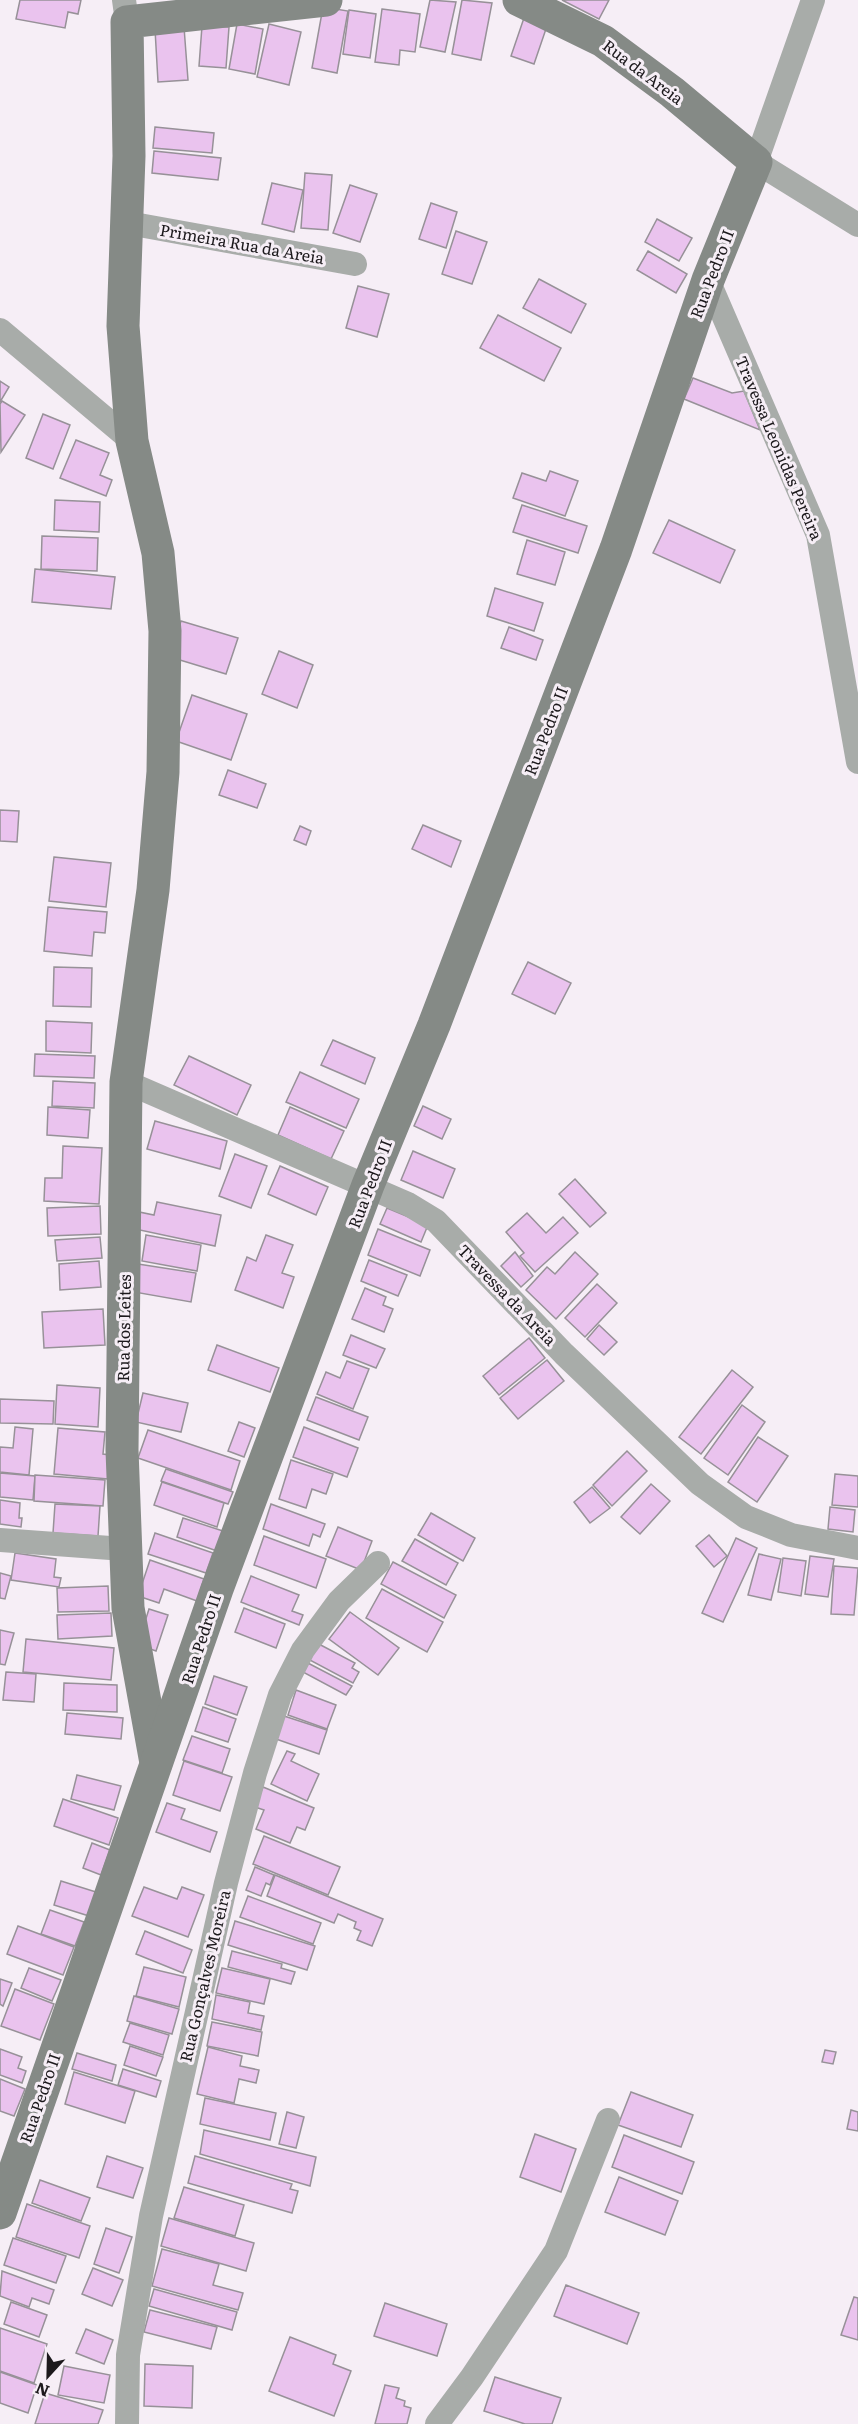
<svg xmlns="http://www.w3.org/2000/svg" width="858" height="2424" viewBox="0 0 858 2424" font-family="Literata,serif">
<rect width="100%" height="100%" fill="#f6eef6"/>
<g fill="#eac3ee" stroke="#979198" stroke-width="1.5">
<polygon points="20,0 81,0 78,14 68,12 65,28 16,19"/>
<polygon points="430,0 456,2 445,52 420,47"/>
<polygon points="462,0 492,3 481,60 452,54"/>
<polygon points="562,0 609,0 599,19"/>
<polygon points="323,7 348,11 337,73 312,68"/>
<polygon points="382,9 420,14 415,52 400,50 399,65 375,62"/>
<polygon points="349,10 376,14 370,58 343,54"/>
<polygon points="525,15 548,23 534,64 511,56"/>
<polygon points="237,24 263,29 255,74 229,69"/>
<polygon points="269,24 301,32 289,85 257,77"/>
<polygon points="202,26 229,27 226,68 199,66"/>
<polygon points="184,27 188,80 158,82 155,29"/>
<polygon points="155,127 214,133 212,153 153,148"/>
<polygon points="154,151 221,158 218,180 152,173"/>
<polygon points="305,173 332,175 328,230 301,228"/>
<polygon points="272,183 303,190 294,232 262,224"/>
<polygon points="350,185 377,194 360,242 333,233"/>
<polygon points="431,203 457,212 446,248 419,239"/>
<polygon points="657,219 692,238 679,261 645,242"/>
<polygon points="456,231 487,242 472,284 442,274"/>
<polygon points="648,251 687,274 676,293 637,270"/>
<polygon points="539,279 586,304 571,333 523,308"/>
<polygon points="358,286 389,294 377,337 346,328"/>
<polygon points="498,315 561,348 544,381 480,348"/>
<polygon points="693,378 732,393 744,391 760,430 684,399"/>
<polygon points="0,381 9,387 0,402"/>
<polygon points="2,401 25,415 1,452 0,404"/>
<polygon points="43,414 70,425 53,469 26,458"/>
<polygon points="76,440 109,453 100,475 112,480 106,496 60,478"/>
<polygon points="550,471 578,481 565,516 513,498 522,473 546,481"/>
<polygon points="55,500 100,502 99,532 54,530"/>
<polygon points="522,505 587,526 578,553 513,532"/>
<polygon points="669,520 735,550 720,583 653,553"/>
<polygon points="42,536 98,538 97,571 41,569"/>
<polygon points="527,540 565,552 555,585 517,574"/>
<polygon points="35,569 115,577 111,609 32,602"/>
<polygon points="495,588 543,603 534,631 487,616"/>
<polygon points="181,621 238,638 226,674 170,657"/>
<polygon points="509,627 543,640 536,660 501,648"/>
<polygon points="279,651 313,665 297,708 262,694"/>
<polygon points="192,695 247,714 231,760 176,741"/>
<polygon points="228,770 266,784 257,808 219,795"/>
<polygon points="0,810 19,811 17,842 0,841"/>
<polygon points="423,825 461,841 451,867 412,849"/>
<polygon points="300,826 311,831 306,845 294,840"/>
<polygon points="54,857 111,863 106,907 49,901"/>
<polygon points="48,907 107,912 105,933 94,932 92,956 44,951"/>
<polygon points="528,962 571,983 555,1014 512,994"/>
<polygon points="54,967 92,968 91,1007 53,1006"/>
<polygon points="46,1021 92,1023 91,1053 46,1051"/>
<polygon points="333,1040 375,1058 365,1084 321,1065"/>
<polygon points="35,1054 95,1056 94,1078 34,1076"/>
<polygon points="189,1056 251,1085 237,1115 174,1085"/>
<polygon points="300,1072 359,1099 346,1128 286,1102"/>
<polygon points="53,1081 95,1083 94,1108 52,1106"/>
<polygon points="423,1106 451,1119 442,1139 414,1126"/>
<polygon points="48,1107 90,1110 88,1138 47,1135"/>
<polygon points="290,1107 344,1131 331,1159 278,1135"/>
<polygon points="155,1121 227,1141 220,1169 147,1149"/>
<polygon points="63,1146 102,1148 99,1204 44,1201 45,1178 62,1178"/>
<polygon points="413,1151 455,1169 443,1198 401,1180"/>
<polygon points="235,1154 267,1166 251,1208 219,1196"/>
<polygon points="280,1166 328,1187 316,1215 268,1194"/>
<polygon points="575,1179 606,1213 590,1227 559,1194"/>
<polygon points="157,1202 221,1215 215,1246 135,1229 139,1212 154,1215"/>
<polygon points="100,1206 101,1234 48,1236 47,1208"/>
<polygon points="387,1208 428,1225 421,1242 380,1224"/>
<polygon points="527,1213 546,1233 563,1217 578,1233 535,1272 520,1256 524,1253 506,1232"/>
<polygon points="378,1229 430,1250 420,1276 368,1255"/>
<polygon points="146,1235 201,1245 197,1271 142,1261"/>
<polygon points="266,1235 293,1245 282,1273 294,1277 283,1308 235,1290 247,1257 256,1261"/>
<polygon points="100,1237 102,1258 57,1261 55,1240"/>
<polygon points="515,1252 533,1276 521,1287 501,1266"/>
<polygon points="575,1252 598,1274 556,1319 526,1290 547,1267 555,1274"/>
<polygon points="369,1260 407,1275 398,1296 361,1281"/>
<polygon points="99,1261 101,1287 60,1290 59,1264"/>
<polygon points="138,1264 196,1273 191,1302 134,1292"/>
<polygon points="597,1284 617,1303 585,1337 565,1318"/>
<polygon points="365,1288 386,1297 383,1305 393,1309 384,1332 352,1319"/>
<polygon points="103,1309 105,1345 44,1348 42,1312"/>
<polygon points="599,1325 617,1342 604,1355 587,1339"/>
<polygon points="351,1335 385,1349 376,1368 343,1355"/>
<polygon points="529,1338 545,1358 499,1395 483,1376"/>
<polygon points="217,1345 279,1368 270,1392 208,1370"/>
<polygon points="547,1360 564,1381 518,1419 500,1398"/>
<polygon points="347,1361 369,1369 353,1409 317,1394 326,1372 340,1378"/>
<polygon points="732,1370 753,1387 701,1454 679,1437"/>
<polygon points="57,1385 100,1388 98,1427 55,1424"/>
<polygon points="143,1393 188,1403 181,1432 136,1422"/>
<polygon points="316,1397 368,1417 359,1440 307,1420"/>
<polygon points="0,1399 54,1401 53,1424 0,1423"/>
<polygon points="742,1405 765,1422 728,1475 704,1458"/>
<polygon points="239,1422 255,1428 244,1457 228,1451"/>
<polygon points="15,1427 33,1429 29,1475 0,1472 0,1447 13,1448"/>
<polygon points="304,1427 358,1448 347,1477 293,1457"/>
<polygon points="58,1428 105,1432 103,1454 110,1455 108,1479 54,1474"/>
<polygon points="148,1430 240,1461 231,1490 138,1458"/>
<polygon points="758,1437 788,1456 757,1502 728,1482"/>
<polygon points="627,1451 647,1471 612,1506 593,1485"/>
<polygon points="291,1460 333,1474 326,1494 312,1489 306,1508 279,1499"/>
<polygon points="166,1469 233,1492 228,1504 161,1481"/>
<polygon points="0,1473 35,1476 33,1500 0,1497"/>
<polygon points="835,1474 858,1476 858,1507 832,1505"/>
<polygon points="35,1475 105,1480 103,1506 34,1501"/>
<polygon points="162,1482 224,1503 217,1527 154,1505"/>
<polygon points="651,1484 670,1501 640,1534 621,1517"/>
<polygon points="592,1487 610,1508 590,1523 574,1502"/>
<polygon points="0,1500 20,1503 19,1518 22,1518 21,1527 0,1524"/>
<polygon points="55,1504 100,1506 98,1536 53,1533"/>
<polygon points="271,1504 325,1524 320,1537 313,1534 309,1546 263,1529"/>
<polygon points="830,1507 855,1510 853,1532 828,1529"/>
<polygon points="431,1513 475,1538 463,1561 418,1535"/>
<polygon points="183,1518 223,1531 217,1551 177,1537"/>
<polygon points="338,1527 372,1541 361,1570 326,1556"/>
<polygon points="155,1533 213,1553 206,1573 148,1554"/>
<polygon points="709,1535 727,1556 714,1567 696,1546"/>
<polygon points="264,1536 326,1559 316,1588 254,1565"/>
<polygon points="736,1538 757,1548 723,1622 702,1613"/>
<polygon points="415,1539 458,1563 446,1585 402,1561"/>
<polygon points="15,1553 56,1559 54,1577 61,1578 59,1587 11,1580"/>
<polygon points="759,1554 781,1559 771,1600 748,1595"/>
<polygon points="810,1556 834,1559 828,1597 805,1594"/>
<polygon points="783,1558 806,1561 801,1596 778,1592"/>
<polygon points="150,1560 204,1579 197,1601 164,1589 159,1603 138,1596"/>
<polygon points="393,1562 456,1595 444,1618 381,1584"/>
<polygon points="834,1566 858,1568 854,1615 831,1614"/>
<polygon points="0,1573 11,1576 5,1599 0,1598"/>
<polygon points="251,1576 299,1595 292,1611 303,1615 299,1625 241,1602"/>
<polygon points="108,1586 109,1611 58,1612 57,1588"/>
<polygon points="382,1589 443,1622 427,1652 366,1618"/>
<polygon points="244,1608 285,1624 276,1648 235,1632"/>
<polygon points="149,1609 168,1615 156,1651 142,1646 143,1628"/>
<polygon points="350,1612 399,1648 378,1675 329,1639"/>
<polygon points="111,1613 112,1636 58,1639 57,1615"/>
<polygon points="0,1630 14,1633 5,1665 0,1664"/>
<polygon points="26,1639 114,1648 111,1680 23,1672"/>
<polygon points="315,1642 355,1663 352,1668 359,1672 353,1683 306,1658"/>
<polygon points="306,1662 352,1686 346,1695 301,1671"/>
<polygon points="6,1672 36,1674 34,1702 3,1700"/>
<polygon points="214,1676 247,1687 237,1715 205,1704"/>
<polygon points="64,1683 117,1685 117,1712 63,1710"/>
<polygon points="296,1690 336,1705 327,1729 288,1715"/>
<polygon points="203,1707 236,1719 228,1742 195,1731"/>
<polygon points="67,1713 123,1718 121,1739 65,1734"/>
<polygon points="284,1716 327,1730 319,1754 276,1739"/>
<polygon points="192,1736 230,1749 222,1773 183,1760"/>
<polygon points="287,1751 295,1754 291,1761 319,1774 307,1801 271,1784"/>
<polygon points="184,1761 232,1777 220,1811 173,1795"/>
<polygon points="77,1775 121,1786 114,1810 71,1799"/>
<polygon points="263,1787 314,1808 305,1830 297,1827 290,1843 256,1829 264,1810 255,1807"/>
<polygon points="63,1799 118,1818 109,1845 54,1826"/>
<polygon points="167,1803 185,1809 181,1819 217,1832 210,1852 156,1832"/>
<polygon points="264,1836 340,1867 328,1895 253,1864"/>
<polygon points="92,1843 110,1850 101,1875 83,1868"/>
<polygon points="255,1867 274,1875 270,1885 266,1883 261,1896 246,1890"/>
<polygon points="275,1875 383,1919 372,1946 357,1940 361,1931 354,1928 356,1922 338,1914 334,1923 267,1896"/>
<polygon points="61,1881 96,1892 89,1916 54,1905"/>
<polygon points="144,1887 177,1899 182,1887 204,1895 188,1937 132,1916"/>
<polygon points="248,1896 321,1923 313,1944 240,1917"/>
<polygon points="50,1910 84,1922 75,1946 41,1934"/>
<polygon points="235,1921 315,1946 307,1970 228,1945"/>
<polygon points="18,1926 74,1947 63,1975 7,1954"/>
<polygon points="145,1931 192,1950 183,1973 136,1954"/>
<polygon points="232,1951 282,1964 281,1968 295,1972 291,1984 228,1967"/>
<polygon points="144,1967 186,1977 179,2007 136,1996"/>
<polygon points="29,1968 61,1980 52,2001 21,1988"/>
<polygon points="222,1968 270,1979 264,2004 216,1993"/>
<polygon points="0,1979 12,1983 3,2006 0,2004"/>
<polygon points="15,1989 54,2004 40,2040 1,2026"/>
<polygon points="216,1995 250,2002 248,2013 264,2016 261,2030 212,2019"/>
<polygon points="134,1996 179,2009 172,2034 127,2021"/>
<polygon points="212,2022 262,2032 258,2056 207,2046"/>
<polygon points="130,2023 169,2035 163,2055 123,2042"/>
<polygon points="130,2046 163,2057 156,2076 124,2065"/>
<polygon points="208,2047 242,2056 240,2066 259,2070 256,2083 239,2079 234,2103 197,2094"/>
<polygon points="0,2049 22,2057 18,2068 26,2071 22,2083 0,2075"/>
<polygon points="825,2050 836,2052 833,2064 822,2062"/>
<polygon points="77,2053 116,2065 112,2081 72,2069"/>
<polygon points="123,2069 161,2081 156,2097 118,2085"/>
<polygon points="74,2072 135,2091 125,2123 65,2104"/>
<polygon points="0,2079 25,2089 14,2116 0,2111"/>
<polygon points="631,2092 693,2115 681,2147 618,2125"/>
<polygon points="205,2098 276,2113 270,2140 200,2124"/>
<polygon points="851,2110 858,2112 858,2131 847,2129"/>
<polygon points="287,2112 304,2117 296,2148 279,2144"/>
<polygon points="204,2130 316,2157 310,2186 200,2154"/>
<polygon points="535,2134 576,2149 561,2192 520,2177"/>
<polygon points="624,2135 694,2162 682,2194 612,2167"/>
<polygon points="107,2156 143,2168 133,2198 97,2187"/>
<polygon points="195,2156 292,2184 290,2189 298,2191 292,2213 188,2183"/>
<polygon points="619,2177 678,2201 665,2235 605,2212"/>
<polygon points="40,2180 90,2198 81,2221 32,2203"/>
<polygon points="184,2187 244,2205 235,2236 174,2218"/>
<polygon points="27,2204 90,2226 79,2258 16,2237"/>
<polygon points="169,2218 254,2243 246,2271 161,2246"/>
<polygon points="106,2228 132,2237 119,2273 94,2264"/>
<polygon points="13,2238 66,2256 56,2283 4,2265"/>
<polygon points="162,2249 219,2264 213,2285 243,2293 238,2310 152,2286"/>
<polygon points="93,2268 123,2280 112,2306 82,2294"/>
<polygon points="2,2271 54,2290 49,2304 32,2298 29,2307 0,2296"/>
<polygon points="566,2285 639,2313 627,2344 554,2316"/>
<polygon points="154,2289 237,2312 232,2330 149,2306"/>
<polygon points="854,2297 858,2298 858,2340 841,2335"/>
<polygon points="11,2302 47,2315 39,2337 4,2324"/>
<polygon points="385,2303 447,2324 437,2356 374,2336"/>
<polygon points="150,2310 217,2327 211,2349 144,2332"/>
<polygon points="0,2328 47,2344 34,2383 0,2371"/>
<polygon points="86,2329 113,2340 104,2364 76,2353"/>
<polygon points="290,2337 336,2355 333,2364 351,2371 334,2416 269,2391"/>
<polygon points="145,2364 193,2366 192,2408 144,2406"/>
<polygon points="64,2366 110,2375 104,2403 58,2395"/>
<polygon points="0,2372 37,2385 28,2413 0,2403"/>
<polygon points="495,2377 561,2398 552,2424 525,2424 484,2411"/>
<polygon points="385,2385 399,2388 396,2398 405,2401 404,2406 411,2408 407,2424 375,2424"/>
<polygon points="45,2393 103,2410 98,2424 35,2424"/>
</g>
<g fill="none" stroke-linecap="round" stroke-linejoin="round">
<g stroke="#a8aca9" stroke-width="24">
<polyline points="124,0 127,22"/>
<polyline points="813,0 756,162 858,225"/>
<polyline points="128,223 355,264"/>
<polyline points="708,280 818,535 858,762"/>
<polyline points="0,330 132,441"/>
<polyline points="126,1082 408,1204 436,1221 564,1354 700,1484 746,1517 791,1535 858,1548"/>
<polyline points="0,1540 124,1549"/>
<polyline points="127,2424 128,2355 151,2216 226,1883 255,1773 280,1695 303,1650 339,1601 378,1563"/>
<polyline points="437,2424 472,2377 556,2251 608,2120"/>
</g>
<g stroke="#858a86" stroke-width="33">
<polyline points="156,1763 128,1608 122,1450 126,1082 153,890 163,772 165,631 158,553 132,441 123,326 129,156 127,22 326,0"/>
<polyline points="0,2213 217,1589 368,1185 434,1025 616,549 708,280 756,162 672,92 603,41 519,0"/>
</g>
</g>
<g text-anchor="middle" stroke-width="6" stroke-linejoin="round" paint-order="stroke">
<g font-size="16" fill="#1c191c" stroke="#f6eef6">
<text transform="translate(643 72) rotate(37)" y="6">Rua da Areia</text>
<text transform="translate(242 244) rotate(10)" y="6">Primeira Rua da Areia</text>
<text transform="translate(712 274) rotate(-69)" y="6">Rua Pedro II</text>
<text transform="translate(779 448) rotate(67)" y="6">Travessa Leonidas Pereira</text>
<text transform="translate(546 731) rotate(-69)" y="6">Rua Pedro II</text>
<text transform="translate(370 1184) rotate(-69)" y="6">Rua Pedro II</text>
<text transform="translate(507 1295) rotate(46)" y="6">Travessa da Areia</text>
<text transform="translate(124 1328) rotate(-89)" y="6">Rua dos Leites</text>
<text transform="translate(201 1639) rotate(-72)" y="6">Rua Pedro II</text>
<text transform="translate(205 1976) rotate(-77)" y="6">Rua Gonçalves Moreira</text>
<text transform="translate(40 2098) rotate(-71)" y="6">Rua Pedro II</text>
</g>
</g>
<g transform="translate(48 2376) rotate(202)" stroke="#f6eef6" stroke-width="4.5" paint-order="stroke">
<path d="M0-4.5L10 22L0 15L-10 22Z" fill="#1c191c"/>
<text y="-9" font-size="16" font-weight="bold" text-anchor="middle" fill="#1c191c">N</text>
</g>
</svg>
